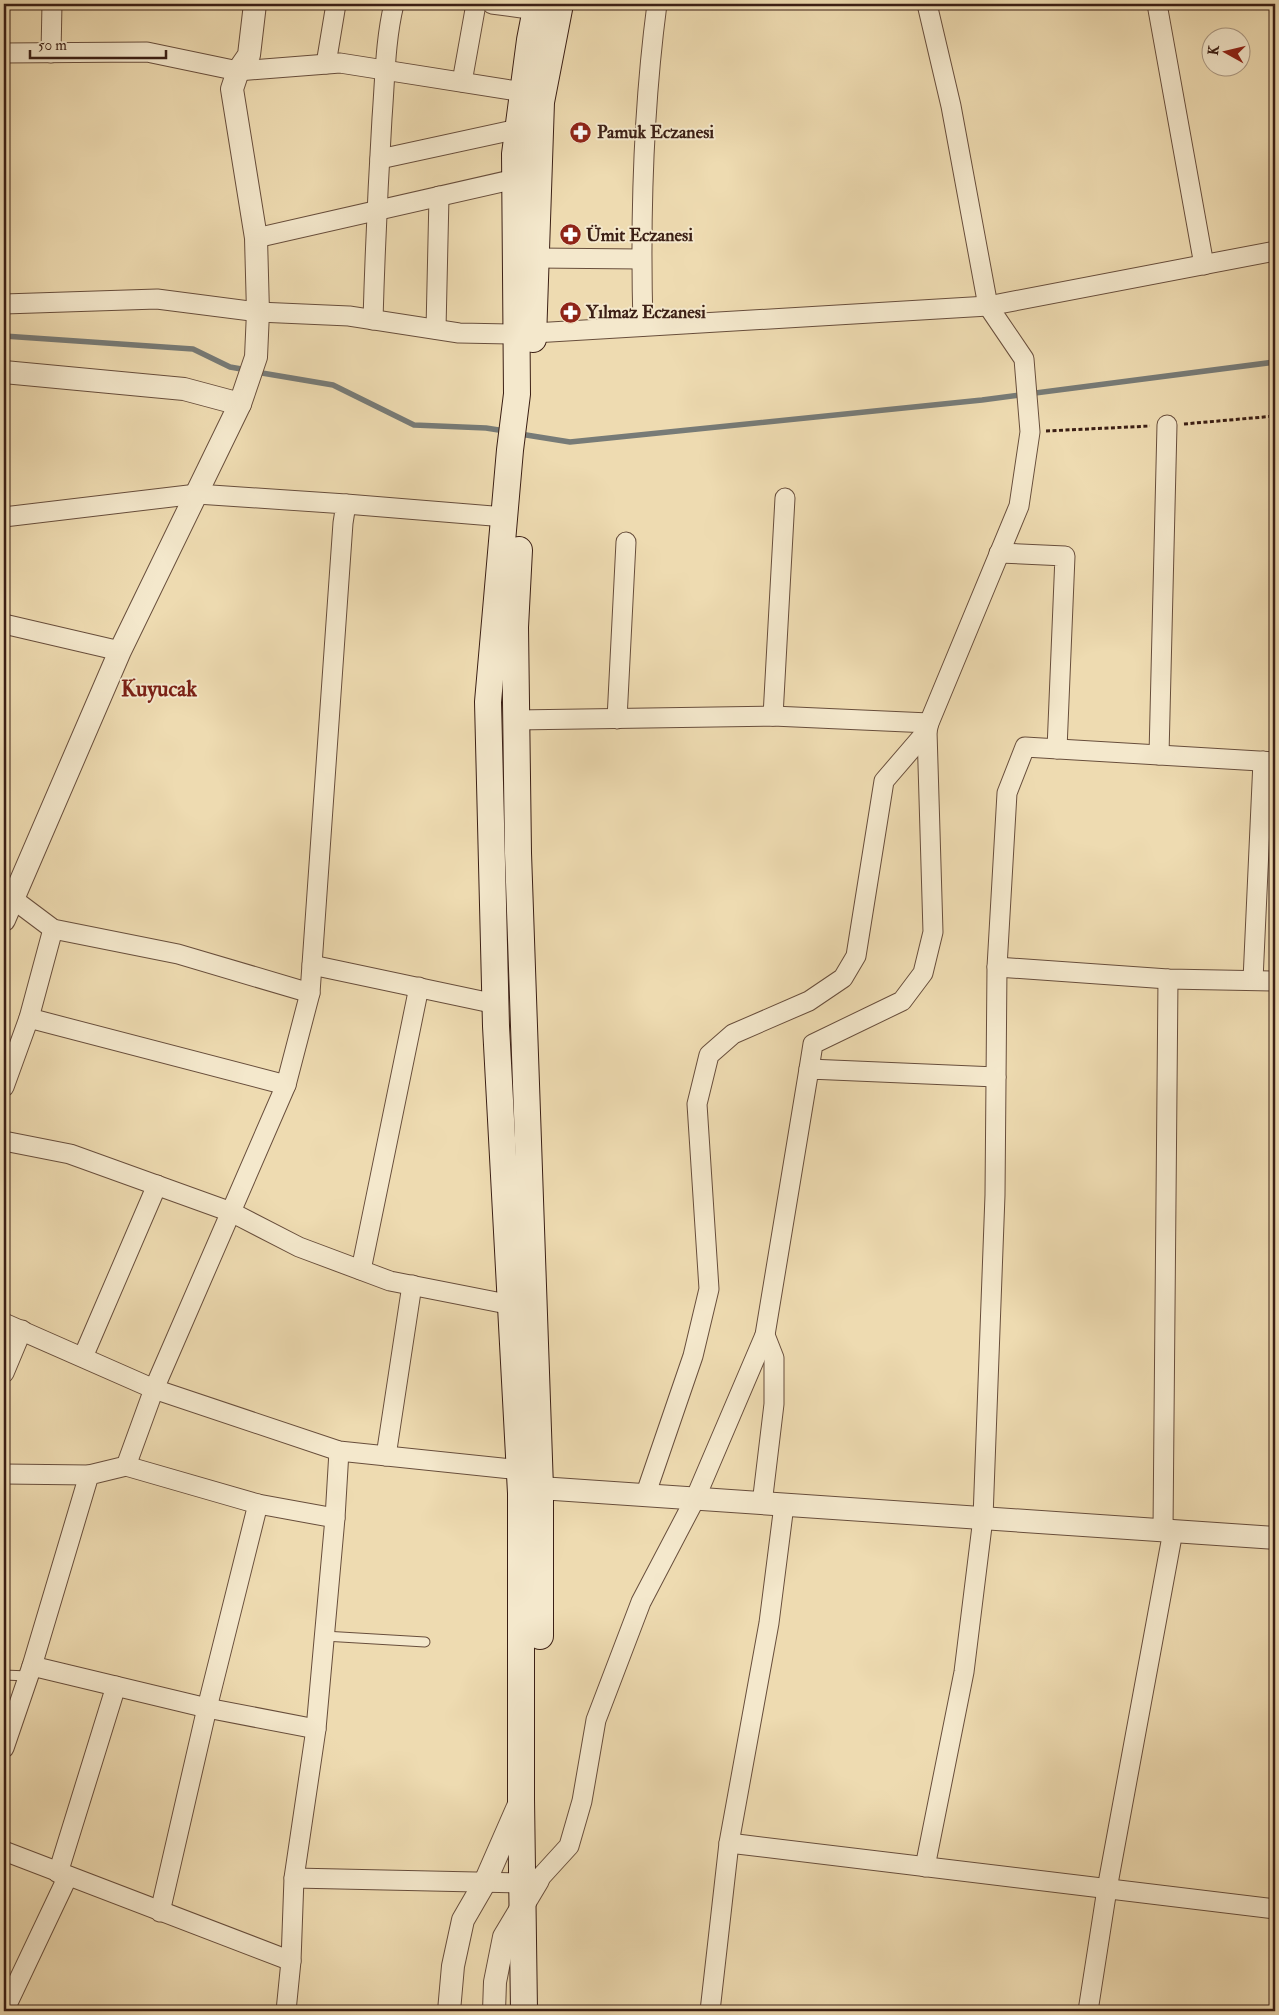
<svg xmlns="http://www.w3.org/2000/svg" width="1279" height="2015" viewBox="0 0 1279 2015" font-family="'IM FELL Double Pica',serif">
<rect width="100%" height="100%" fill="#eedbb1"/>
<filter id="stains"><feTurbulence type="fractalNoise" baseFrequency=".004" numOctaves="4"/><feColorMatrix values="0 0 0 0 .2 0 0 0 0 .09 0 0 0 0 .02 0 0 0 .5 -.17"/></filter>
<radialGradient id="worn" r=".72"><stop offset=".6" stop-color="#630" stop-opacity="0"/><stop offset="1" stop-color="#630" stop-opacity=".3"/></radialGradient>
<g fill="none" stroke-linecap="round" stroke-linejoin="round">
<g stroke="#777b77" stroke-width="5.5">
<polyline points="4,336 193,349 230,367 247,370"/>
<polyline points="256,372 333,385 414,425 486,428 505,431"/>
<polyline points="520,434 570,442 982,400 1275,362"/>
</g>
<defs>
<g id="service">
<polyline points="324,1636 425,1642"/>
<polyline points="4,1675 28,1676"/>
</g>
<g id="minor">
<polyline points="492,4 536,10"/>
<polyline points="1157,4 1204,265"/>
<polyline points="4,53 147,52 238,71 340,63 523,92"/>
<polyline points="51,53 52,4"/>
<polyline points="326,64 336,4"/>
<polyline points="462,82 476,4"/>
<polyline points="380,159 518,129"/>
<polyline points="256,238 515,179"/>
<polyline points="536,258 641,259"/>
<polyline points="4,304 157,299 258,312 349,316 459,333 517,334 988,306 1275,251"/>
<path d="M 373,320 C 375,252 378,185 382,118 C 385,80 385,41 394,4"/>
<path d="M 643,326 C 640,219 643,110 657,4"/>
<polyline points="436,329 439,196"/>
<polyline points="346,504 505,517"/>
<polyline points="4,517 197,494 346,504 343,523 310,993 286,1085 154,1389 126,1466 89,1475 32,1666 4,1748"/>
<polyline points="999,553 1065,556 1057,749"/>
<polyline points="4,624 120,651"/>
<polyline points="773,716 785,498"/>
<polyline points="617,719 626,542"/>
<polyline points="516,720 773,716 929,723"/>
<polyline points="1159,755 1167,425"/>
<polyline points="4,895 13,899 53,929 178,954 310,993"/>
<polyline points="312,965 496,1004"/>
<polyline points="997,967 1168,979 1275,981"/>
<polyline points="1253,980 1263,761"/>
<polyline points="29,1018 286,1085"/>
<polyline points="809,1069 813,1044 902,1001 923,973 933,932 927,731"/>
<polyline points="4,1087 29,1018 53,929"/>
<polyline points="4,1141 70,1154 231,1212 299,1247 390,1281 512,1305"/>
<polyline points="361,1270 419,987"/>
<polyline points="4,1323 154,1389 339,1451 521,1470"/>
<polyline points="83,1357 157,1185"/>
<polyline points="4,1373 22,1330"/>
<polyline points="386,1456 412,1285"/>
<polyline points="126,1466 258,1504 335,1518"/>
<polyline points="4,1474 89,1475"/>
<polyline points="645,1496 693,1356 709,1289 697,1104 709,1055 733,1034 809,1001 843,978 856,956 884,781 927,731 929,723 1019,506 1030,432 1024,359 988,306 951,106 927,4"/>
<polyline points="762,1504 774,1404 774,1358 765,1335"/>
<polyline points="1163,1530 1168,979"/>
<polyline points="32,1666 207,1708 316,1729"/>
<polyline points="729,1843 1275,1909"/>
<polyline points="4,1851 291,1961"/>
<polyline points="925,1867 964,1672 983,1518 995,1195 997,967 1007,793 1025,747 1275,762"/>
<polyline points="58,1873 116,1686"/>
<polyline points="294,1878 522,1883 538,1880 569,1846 582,1801 596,1720 641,1602 695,1499 765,1335 809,1069 996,1077"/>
<polyline points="160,1912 207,1708 258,1504"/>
<polyline points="4,2011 68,1876"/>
<polyline points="286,2011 291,1961 294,1878 316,1729 335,1518 339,1451"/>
<polyline points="710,2011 729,1843 769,1623 784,1505"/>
<polyline points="1088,2011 1107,1889 1173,1531"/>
</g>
<g id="tertiary">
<polyline points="4,372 184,389 240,404"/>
<polyline points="4,920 120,651 240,404 256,357 258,312 256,238 232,89 238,71 249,55 255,4"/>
<polyline points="523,1493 540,1488 1275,1538"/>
<polyline points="449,2011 453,1966 463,1920 485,1882 520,1802"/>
<polyline points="494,2011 495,1982 504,1937 538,1880"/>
</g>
<g id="secondary">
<polyline points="533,339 541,102 560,4"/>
<polyline points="519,550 515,627 518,853 540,1488 540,1636"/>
<polyline points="524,2011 521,1799 521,1493 496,1026 488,702 510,450 517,394 515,154 530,40 537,4"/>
</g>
</defs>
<use href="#service" stroke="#684e3c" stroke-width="11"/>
<use href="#minor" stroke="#684e3c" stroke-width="21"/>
<use href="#tertiary" stroke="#684e3c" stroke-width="24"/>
<use href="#secondary" stroke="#3b1f15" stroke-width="28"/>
<g stroke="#3b1f15" stroke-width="3" stroke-dasharray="4 2.5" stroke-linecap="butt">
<polyline points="1184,424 1275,416"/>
<polyline points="1046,431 1150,426"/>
</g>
<use href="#service" stroke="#f4e8cc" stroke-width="9"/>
<use href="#minor" stroke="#f4e8cc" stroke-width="19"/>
<use href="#tertiary" stroke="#f4e8cc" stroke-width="22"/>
<use href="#secondary" stroke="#f4e8cc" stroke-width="26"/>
</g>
<defs>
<symbol id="pharmacy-disc" viewBox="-11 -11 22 22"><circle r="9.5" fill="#8f2418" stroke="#f4e8cc"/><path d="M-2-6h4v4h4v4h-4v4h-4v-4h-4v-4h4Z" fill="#fff"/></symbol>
</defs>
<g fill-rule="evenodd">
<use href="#pharmacy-disc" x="568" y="120" width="25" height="25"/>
<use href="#pharmacy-disc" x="558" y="222" width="25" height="25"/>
<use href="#pharmacy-disc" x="558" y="300" width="25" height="25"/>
</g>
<g text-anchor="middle" stroke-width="4" stroke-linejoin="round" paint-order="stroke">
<g font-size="18" font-weight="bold" fill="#3b1f15" stroke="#f4e8cc" text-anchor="start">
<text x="597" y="138">Pamuk Eczanesi</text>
<text x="586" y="241">Ümit Eczanesi</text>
<text x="586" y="318">Yılmaz Eczanesi</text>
</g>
<g font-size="22" font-weight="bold" fill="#7a1f14" stroke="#f4e8cc">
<text x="159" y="696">Kuyucak</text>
</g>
</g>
<rect width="1279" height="2015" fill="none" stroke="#eedbb1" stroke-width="20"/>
<rect x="5" y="5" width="1269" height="2005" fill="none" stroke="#3b1f15" stroke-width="2.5"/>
<rect x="10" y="10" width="1259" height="1995" fill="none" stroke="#3b1f15"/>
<g transform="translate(1226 52) rotate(278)"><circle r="24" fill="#f4e8cc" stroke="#aa9883"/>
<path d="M0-4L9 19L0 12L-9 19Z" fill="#8f2418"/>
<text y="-8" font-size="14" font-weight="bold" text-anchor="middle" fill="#3b1f15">K</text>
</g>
<path d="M30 50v8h136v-8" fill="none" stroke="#3b1f15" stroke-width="2.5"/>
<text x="38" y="50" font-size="15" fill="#3b1f15" stroke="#f4e8cc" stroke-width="4" paint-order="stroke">50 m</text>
<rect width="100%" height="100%" filter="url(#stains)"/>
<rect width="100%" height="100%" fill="url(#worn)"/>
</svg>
